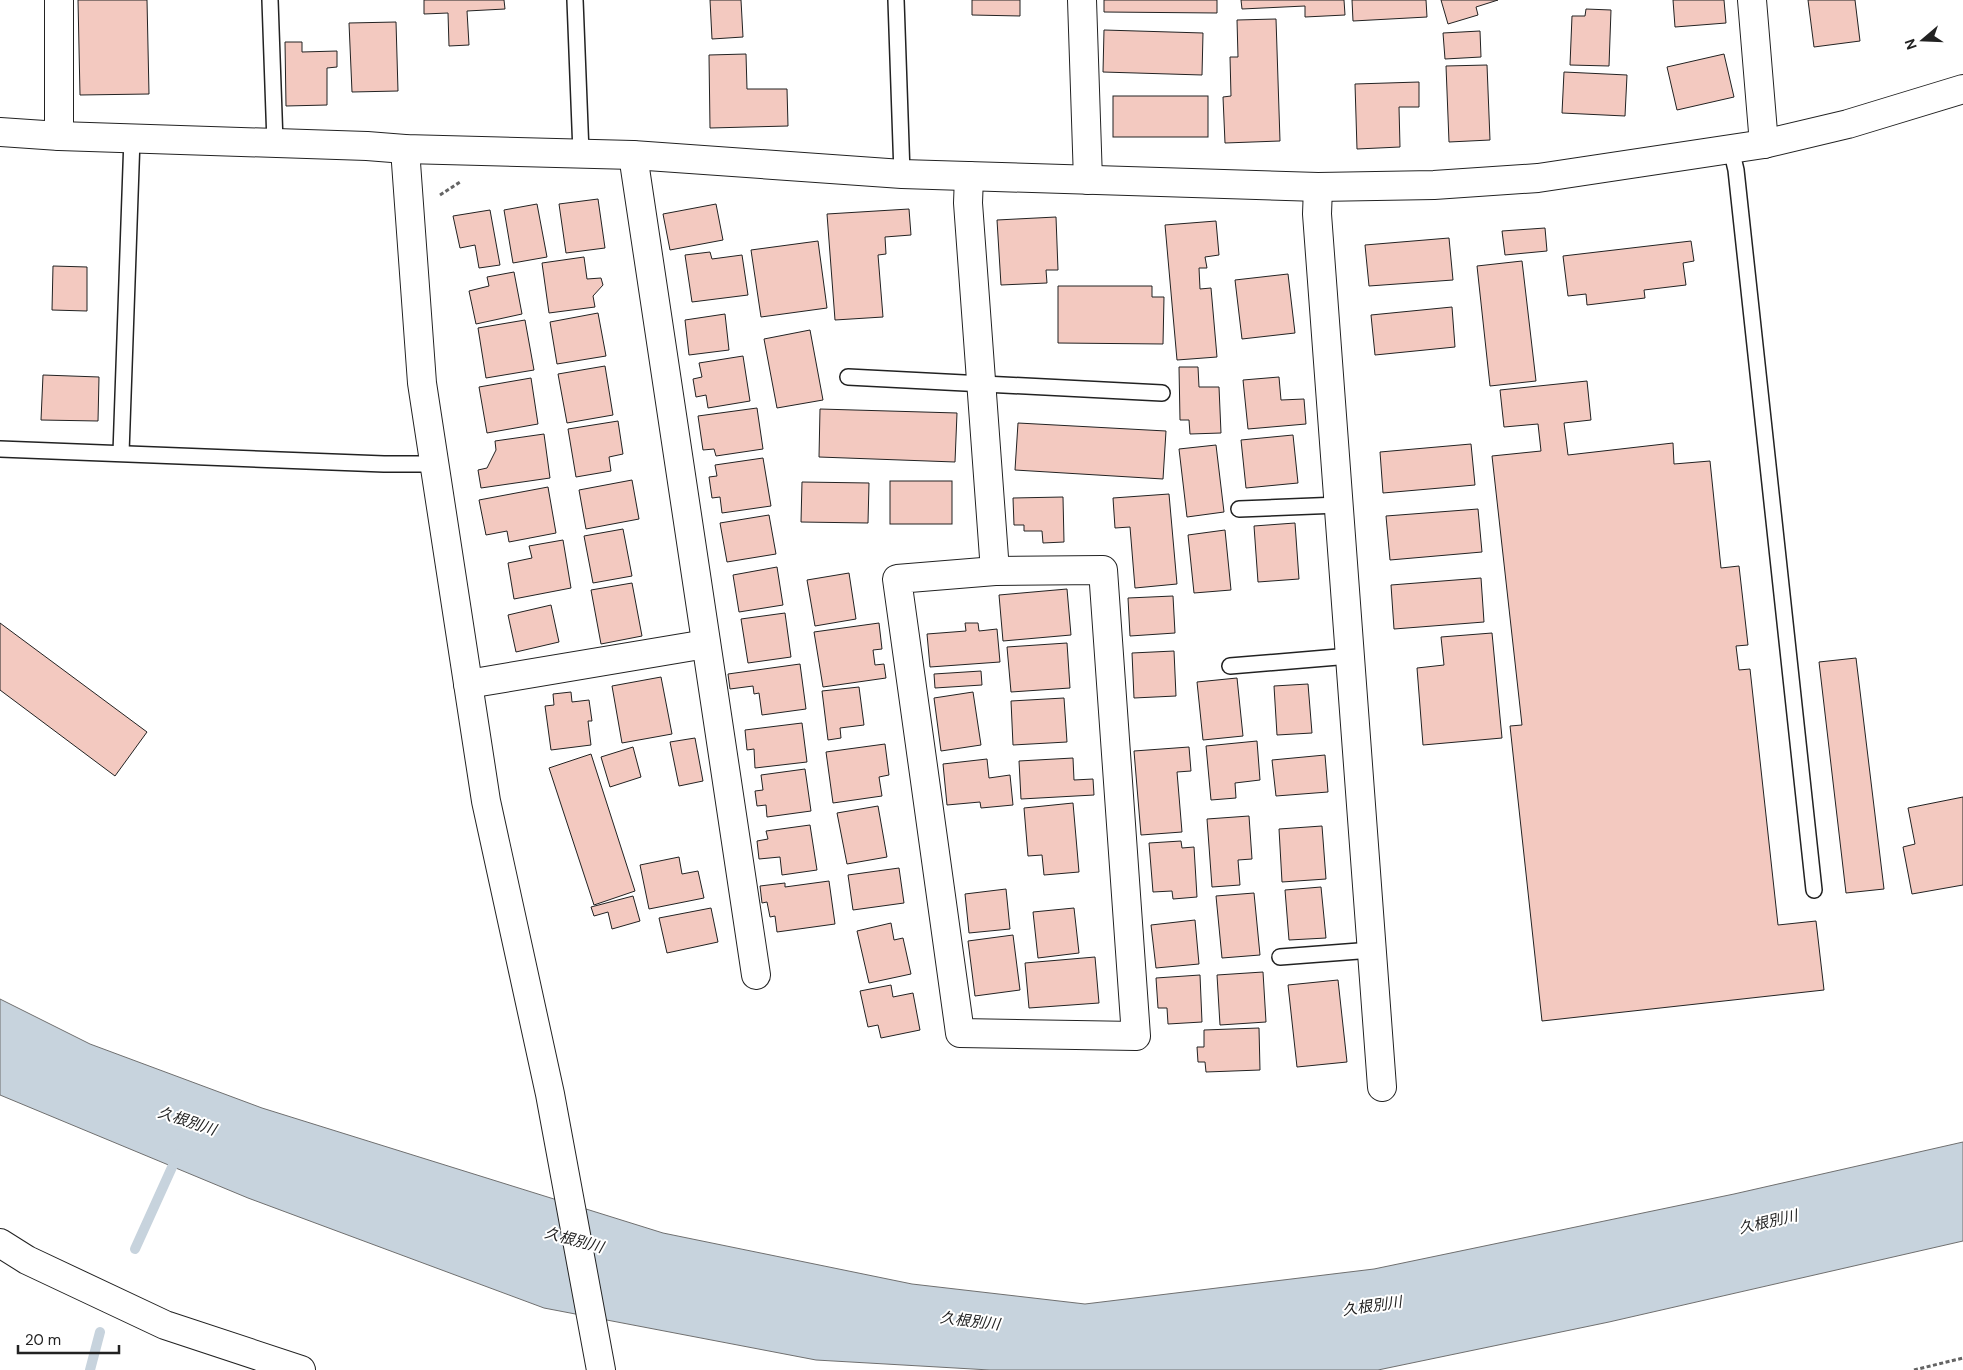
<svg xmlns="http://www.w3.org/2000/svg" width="1963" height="1370" viewBox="0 0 1963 1370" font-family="'DM Sans','Noto Sans JP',sans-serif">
<rect width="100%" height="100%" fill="#fff"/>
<polygon fill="#c7d3dd" stroke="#6f6f6f" points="0,999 90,1044 262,1108 663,1233 912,1284 1085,1304 1374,1269 1734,1194 1963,1142 1963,1241 1609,1322 1378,1370 990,1370 816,1360 544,1308 248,1198 0,1095"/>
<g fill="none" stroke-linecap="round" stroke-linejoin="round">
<g stroke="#c7d3dd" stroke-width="10">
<polyline points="135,1249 178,1154"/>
<polyline points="90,1370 100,1332"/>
</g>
</g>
<g fill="#f3c9c0" stroke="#222">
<polygon points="78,0 147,0 149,94 80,95"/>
<polygon points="424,0 504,0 505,9 467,11 469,45 449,46 448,13 424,14"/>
<polygon points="710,0 741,0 743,37 712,39"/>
<polygon points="972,0 1020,0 1020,16 972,15"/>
<polygon points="1104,0 1217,0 1217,13 1104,12"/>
<polygon points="1241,0 1344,0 1345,15 1305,17 1305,6 1242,9"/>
<polygon points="1352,0 1426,0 1427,17 1353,21"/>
<polygon points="1441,0 1498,0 1476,7 1478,15 1448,24"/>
<polygon points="1673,0 1724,0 1726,23 1675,27"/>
<polygon points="1808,0 1855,0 1860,41 1814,47"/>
<polygon points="1586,9 1611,10 1609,66 1570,65 1572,16 1585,16"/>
<polygon points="1276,19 1280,141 1225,143 1223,97 1231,96 1230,57 1238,57 1237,20"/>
<polygon points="396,22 398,91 352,92 349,23"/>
<polygon points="1104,30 1203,33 1202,75 1103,72"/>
<polygon points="1480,31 1481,57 1445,59 1443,33"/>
<polygon points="285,42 302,42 302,52 337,51 337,67 327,68 327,105 286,106"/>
<polygon points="746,54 747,89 787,89 788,126 710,128 709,55"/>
<polygon points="1724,54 1734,97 1677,110 1667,67"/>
<polygon points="1487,65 1490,140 1449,142 1446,66"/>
<polygon points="1564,72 1627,75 1625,116 1562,113"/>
<polygon points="1419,82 1419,107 1399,107 1400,147 1357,149 1355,84"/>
<rect x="1113" y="96" width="95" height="41"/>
<polygon points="598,199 605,248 566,253 559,204"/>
<polygon points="537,204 547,257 513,263 504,210"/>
<polygon points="716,204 723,240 670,250 663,214"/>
<polygon points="909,209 911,235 885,237 886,254 878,255 883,317 835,320 827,214"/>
<polygon points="490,210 500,265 479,268 475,245 460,248 453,216"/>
<polygon points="1056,217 1058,270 1046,270 1047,283 1001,285 997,220"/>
<polygon points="1216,221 1219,255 1205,257 1207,268 1199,268 1200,289 1211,288 1217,357 1177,360 1165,225"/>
<polygon points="1545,228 1547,251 1505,255 1502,231"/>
<polygon points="1449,238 1453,280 1369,286 1365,245"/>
<polygon points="818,241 827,308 761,317 751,250"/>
<polygon points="1691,241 1694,261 1683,263 1686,285 1644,290 1645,298 1587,305 1586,294 1568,296 1563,256"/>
<polygon points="710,252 712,259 742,255 748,295 692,302 685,255"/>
<polygon points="584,257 587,279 601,278 603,285 593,296 595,307 549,313 542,263"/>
<polygon points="1522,261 1536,381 1490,386 1477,266"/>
<polygon points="53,266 87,267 87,311 52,310"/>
<polygon points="514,272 522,314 476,324 469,291 489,286 487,277"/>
<polygon points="1288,274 1295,333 1242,339 1235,280"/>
<polygon points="1058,286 1152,286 1152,297 1164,297 1163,344 1058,343"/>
<polygon points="1452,307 1455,347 1375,355 1371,315"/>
<polygon points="598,313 606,356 557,364 550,322"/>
<polygon points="725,314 729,350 689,355 685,320"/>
<polygon points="525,320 534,370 486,378 478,328"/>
<polygon points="810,330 823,400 777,408 764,339"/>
<polygon points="743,356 750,401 708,408 706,395 696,397 693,379 702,377 699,363"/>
<polygon points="605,366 613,415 567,423 558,374"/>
<polygon points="1179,367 1198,367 1199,387 1219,387 1221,433 1190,434 1189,420 1180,420"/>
<polygon points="43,375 99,377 98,421 41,420"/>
<polygon points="1279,377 1281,400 1304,399 1306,424 1248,429 1243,380"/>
<polygon points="531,378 538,424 487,433 479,387"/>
<polygon points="1587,381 1591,420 1564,423 1568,455 1673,443 1674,464 1710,461 1721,568 1739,566 1748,645 1736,646 1739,670 1750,669 1778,925 1816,921 1824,990 1542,1021 1510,726 1522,725 1492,456 1541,451 1538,424 1504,427 1500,390"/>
<polygon points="757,408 763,449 716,456 714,449 703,450 698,416"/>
<polygon points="820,409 957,413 955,462 819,457"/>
<polygon points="618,421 623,454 609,457 611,471 576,477 568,429"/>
<polygon points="1018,423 1166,431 1163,479 1015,470"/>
<polygon points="544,434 550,478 481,488 478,470 487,468 496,450 495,441"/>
<polygon points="1293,435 1298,483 1246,488 1241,440"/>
<polygon points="1471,444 1475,485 1383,493 1380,452"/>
<polygon points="1216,445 1224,512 1187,517 1179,449"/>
<polygon points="763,458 771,506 722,513 720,497 712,498 709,477 717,476 715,465"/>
<polygon points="632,480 639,519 586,529 579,490"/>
<rect x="890" y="481" width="62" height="43"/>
<polygon points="802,482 869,483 868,523 801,522"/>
<polygon points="548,487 556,533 509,542 507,531 486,535 479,500"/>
<polygon points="1169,494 1177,584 1135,588 1130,527 1115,528 1113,498"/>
<polygon points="1063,497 1064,542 1043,543 1042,531 1024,531 1024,525 1014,525 1013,498"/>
<polygon points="1478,509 1482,552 1390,560 1386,516"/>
<polygon points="769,515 776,554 727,562 720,523"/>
<polygon points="1295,523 1299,579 1258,582 1254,526"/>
<polygon points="623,529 632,576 593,583 584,536"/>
<polygon points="1225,530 1231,590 1194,593 1188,535"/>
<polygon points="563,540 571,588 514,599 508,563 532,558 529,546"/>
<polygon points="777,567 783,605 739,612 733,575"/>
<polygon points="849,573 856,619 815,626 807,580"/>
<polygon points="1481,578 1484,622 1394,629 1391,585"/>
<polygon points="632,583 642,636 601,644 591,590"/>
<polygon points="1067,589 1071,635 1003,641 999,595"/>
<polygon points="1173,596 1175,633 1130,636 1128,598"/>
<polygon points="551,605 559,642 516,652 508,615"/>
<polygon points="785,613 791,657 748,663 741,619"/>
<polygon points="0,623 147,732 115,776 0,690"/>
<polygon points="879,623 882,649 873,650 875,665 884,664 886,678 823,687 814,632"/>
<polygon points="965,623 978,623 979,631 997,629 1000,662 930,667 927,634 966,631"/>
<polygon points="1492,633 1502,738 1423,745 1417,668 1444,665 1441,637"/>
<polygon points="1067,643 1070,688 1011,692 1007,647"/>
<polygon points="1174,651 1176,696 1134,698 1132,653"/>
<polygon points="1856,658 1884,889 1846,893 1819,662"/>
<polygon points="800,664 806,709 762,715 759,693 754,694 753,686 730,689 728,674"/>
<polygon points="981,671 982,685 935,688 934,674"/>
<polygon points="661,677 672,734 622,743 612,686"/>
<polygon points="1237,678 1243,736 1203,740 1197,682"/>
<polygon points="1308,684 1312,733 1277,735 1274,686"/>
<polygon points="859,687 864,725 840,728 841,738 828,740 822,691"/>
<polygon points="571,692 572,702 589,700 592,721 588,721 591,745 551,750 545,706 554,705 553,694"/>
<polygon points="973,692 981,745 941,751 934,698"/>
<polygon points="1064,698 1067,742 1013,745 1011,701"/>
<polygon points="802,723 807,762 755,768 754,749 747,750 745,730"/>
<polygon points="695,738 703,781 679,786 670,742"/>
<polygon points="1257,741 1260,780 1235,783 1236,798 1211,800 1206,746"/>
<polygon points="885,744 889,775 879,777 882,796 833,803 826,752"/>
<polygon points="633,747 641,777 610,787 601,757"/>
<polygon points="1189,747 1191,771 1177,772 1182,832 1141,835 1134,751"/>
<polygon points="591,754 635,891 594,905 549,768"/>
<polygon points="1325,755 1328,792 1276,796 1272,760"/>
<polygon points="1073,758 1074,780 1093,779 1094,795 1021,799 1019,761"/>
<polygon points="987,759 989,778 1010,775 1013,805 981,808 980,802 947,805 943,764"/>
<polygon points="805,769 811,811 767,817 766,805 757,806 755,791 763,790 761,775"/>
<polygon points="1963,797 1963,885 1912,894 1903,847 1915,844 1908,808"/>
<polygon points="1073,803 1079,872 1044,875 1042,855 1028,856 1024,808"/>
<polygon points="878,806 887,857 847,864 837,813"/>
<polygon points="1249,816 1252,859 1238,860 1240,885 1212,887 1207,819"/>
<polygon points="810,825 817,870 782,875 780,857 759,859 757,841 768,839 766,831"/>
<polygon points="1322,826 1326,879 1282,882 1279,829"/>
<polygon points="1181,841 1182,848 1194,847 1197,897 1173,899 1172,891 1153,892 1149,843"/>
<polygon points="679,857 682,874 698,871 704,898 649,909 640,865"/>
<polygon points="899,868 904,903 853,910 848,875"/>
<polygon points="829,881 835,924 777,932 775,916 770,917 767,902 762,903 760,886 785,883 785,887"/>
<polygon points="1321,887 1326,938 1289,940 1285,890"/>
<polygon points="1006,889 1010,929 969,933 965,894"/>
<polygon points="1254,893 1260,955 1222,958 1216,896"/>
<polygon points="633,896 640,921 612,929 608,912 594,916 591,907"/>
<polygon points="711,908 718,942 667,953 659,918"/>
<polygon points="1074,908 1079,953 1038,958 1033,912"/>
<polygon points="1195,920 1199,964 1156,968 1151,925"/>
<polygon points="891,923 894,940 903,938 911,974 869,983 857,931"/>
<polygon points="1013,935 1020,990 975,996 968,941"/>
<polygon points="1095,957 1099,1003 1029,1008 1025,963"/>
<polygon points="1263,972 1266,1022 1220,1025 1217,975"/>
<polygon points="1200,975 1202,1022 1168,1024 1167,1008 1158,1008 1156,978"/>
<polygon points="1338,980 1347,1062 1297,1067 1288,985"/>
<polygon points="891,985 893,997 913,993 920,1030 881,1038 878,1025 868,1027 860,991"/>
<polygon points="1259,1028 1260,1070 1206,1072 1205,1062 1198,1062 1197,1047 1204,1047 1204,1030"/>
</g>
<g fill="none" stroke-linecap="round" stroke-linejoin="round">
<defs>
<g id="lane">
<polyline points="270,0 275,143"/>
<polyline points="575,0 581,153"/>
<polyline points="896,0 902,174"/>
<polyline points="1731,149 1736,170 1814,890"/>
<polyline points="848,377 1162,393"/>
<polyline points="0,449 384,464 434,464"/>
<polyline points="121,453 132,138"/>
<polyline points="1239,509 1339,505"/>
<polyline points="1230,666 1350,656"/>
<polyline points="1280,957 1372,950"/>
</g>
<g id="street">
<polyline points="1082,0 1088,180"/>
<polyline points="1752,0 1764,144"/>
<polyline points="59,136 59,0"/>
<polyline points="633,155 756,975"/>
<polyline points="969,176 968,203 995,571"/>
<polyline points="1318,187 1317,214 1382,1087"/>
<polygon points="1103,570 1136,1036 960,1033 897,579 995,571"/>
<polyline points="468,684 706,644"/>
<polyline points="0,1243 27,1260 165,1325 301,1370"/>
</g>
<g id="secondary">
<polyline points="0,132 59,136 367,146 405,149 633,155 902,174 1318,187 1434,185 1538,178 1764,144 1848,124 1963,89"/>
<polyline points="405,149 422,383 486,801 550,1094 601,1370"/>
</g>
</defs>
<use href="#lane" stroke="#222" stroke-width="18"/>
<use href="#street" stroke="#222" stroke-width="30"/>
<use href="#secondary" stroke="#222" stroke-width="30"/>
<g stroke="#646464" stroke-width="3" stroke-dasharray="4 2.5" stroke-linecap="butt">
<polyline points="440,195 460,182"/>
<polyline points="1914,1370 1963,1358"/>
</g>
<use href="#lane" stroke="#fff" stroke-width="15"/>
<use href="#street" stroke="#fff" stroke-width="28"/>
<use href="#secondary" stroke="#fff" stroke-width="28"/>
</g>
<g text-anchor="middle" stroke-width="4" stroke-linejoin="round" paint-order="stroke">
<g font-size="15" font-style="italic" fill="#222" stroke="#fff">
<text transform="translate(187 1121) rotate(18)" y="5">久根別川</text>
<text transform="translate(1768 1222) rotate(-13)" y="5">久根別川</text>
<text transform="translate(574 1240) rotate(15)" y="5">久根別川</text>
<text transform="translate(1372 1306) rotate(-8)" y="5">久根別川</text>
<text transform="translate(970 1321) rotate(7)" y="5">久根別川</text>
</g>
</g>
<g transform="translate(1923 40) rotate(251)" stroke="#ffffff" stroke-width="4" paint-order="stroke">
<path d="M0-4L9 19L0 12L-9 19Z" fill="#222222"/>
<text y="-8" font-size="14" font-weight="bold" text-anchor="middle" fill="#222222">N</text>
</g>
<path d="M18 1345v8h101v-8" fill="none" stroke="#222222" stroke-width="2.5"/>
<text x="25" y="1345" font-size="15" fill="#222222" stroke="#ffffff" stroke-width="4" paint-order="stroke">20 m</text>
</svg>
